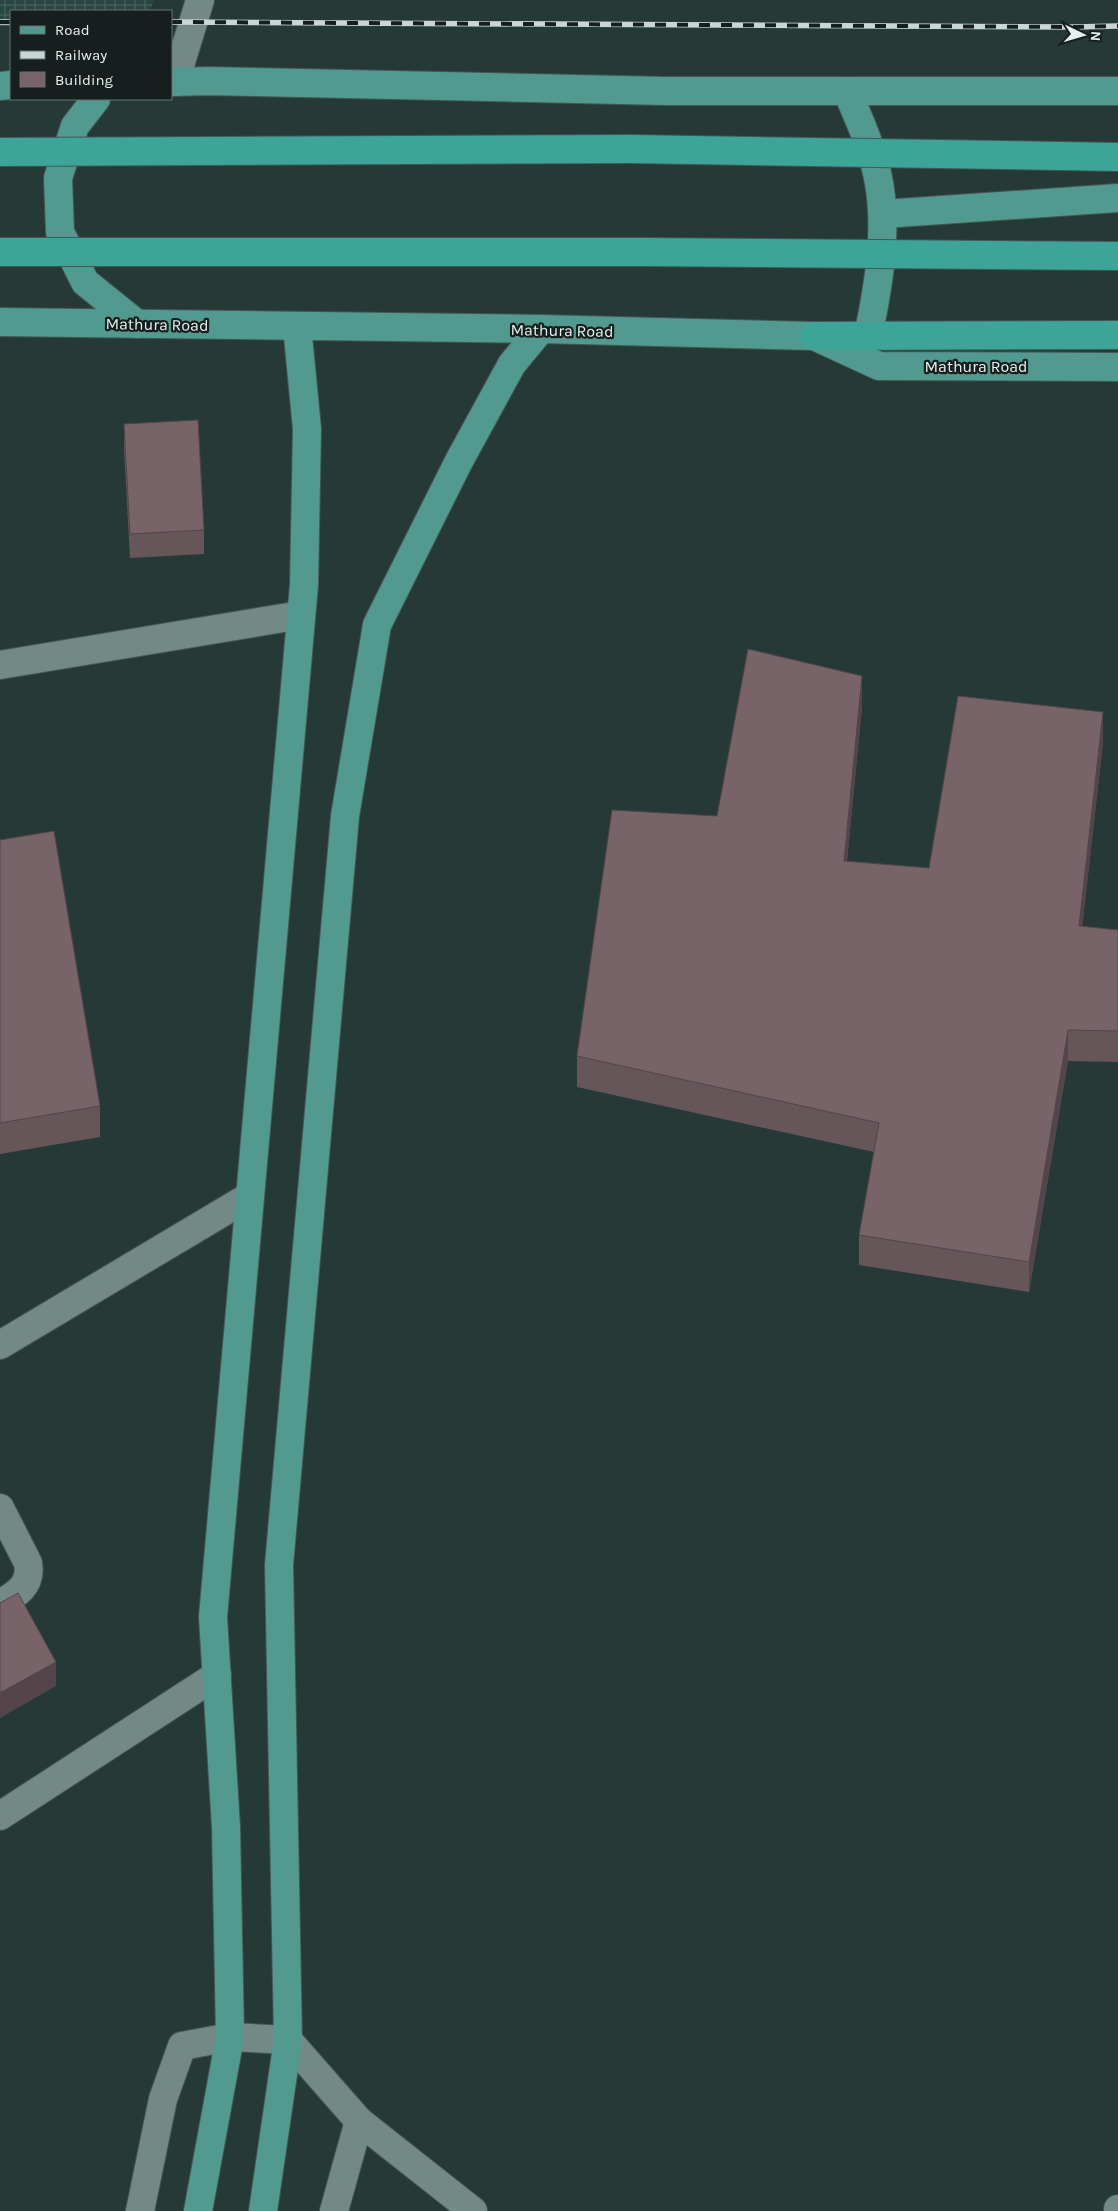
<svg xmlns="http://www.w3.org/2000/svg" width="1118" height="2211" viewBox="0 0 1118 2211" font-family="Karla,sans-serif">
<defs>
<pattern id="industrial-grid" width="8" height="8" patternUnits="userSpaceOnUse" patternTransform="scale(1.25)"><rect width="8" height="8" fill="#294642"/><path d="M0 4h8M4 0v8" fill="none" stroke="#48615e"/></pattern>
</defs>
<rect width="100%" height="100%" fill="#253a37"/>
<polygon fill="url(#industrial-grid)" points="0,0 154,0 150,11 11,11 11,26 0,26"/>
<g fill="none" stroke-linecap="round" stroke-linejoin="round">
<defs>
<g id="minor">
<polyline points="175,82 200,0"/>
<polyline points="0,665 301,615"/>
<polyline points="0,1345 250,1196"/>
<path d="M 0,1508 L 28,1563 C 32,1585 17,1594 0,1604"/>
<polyline points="0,1816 217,1675"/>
<polyline points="359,2121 473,2211"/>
<polyline points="140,2211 163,2099 182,2046 230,2037 288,2040 359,2121 334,2211"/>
<polyline points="1118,2211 1118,2209"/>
</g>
<g id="major">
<polyline points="171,82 208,81 665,91 1118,91"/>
<polyline points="0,86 11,85"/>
<path d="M 847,91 C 858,117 871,145 877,173 C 889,225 879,284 868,336"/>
<polyline points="96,99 75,126 58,178 60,232 85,282 137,324"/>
<polyline points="883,214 1118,198"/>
<polyline points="0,322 541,329 814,336 879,366 1118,367"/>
<polyline points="198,2211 230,2037 226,1827 213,1617 304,585 307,429 297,326"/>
<polyline points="263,2211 288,2040 279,1565 345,816 377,625 459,461 512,364 541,329"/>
</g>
<polyline id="highway" points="814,336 1118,335"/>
</defs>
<use href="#minor" stroke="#445754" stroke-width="30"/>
<use href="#major" stroke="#445754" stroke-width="30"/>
<use href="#highway" stroke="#445754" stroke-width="30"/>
<use href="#minor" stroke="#728985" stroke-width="28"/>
<use href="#major" stroke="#529a90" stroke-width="28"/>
<use href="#highway" stroke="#3da597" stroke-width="28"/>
<defs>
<g id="rail">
<polyline points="0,22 11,22"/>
<polyline points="171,22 1074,27 1118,26"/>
</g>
</defs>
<use href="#rail" stroke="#c9d7d4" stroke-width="5.5"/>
<use href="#rail" stroke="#161f1d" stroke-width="4" stroke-dasharray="11" stroke-linecap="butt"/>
<defs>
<g id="highway-bridge">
<polyline points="0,152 631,149 1118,157"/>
<polyline points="0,252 642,252 1118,256"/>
</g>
</defs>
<use href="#highway-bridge" stroke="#445754" stroke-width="30" stroke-linecap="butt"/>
<use href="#highway-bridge" stroke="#3da597" stroke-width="28"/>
</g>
<g fill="#665559">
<polygon points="124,424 204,530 204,554 130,558 124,449"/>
<polygon points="862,707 847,861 929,868 1103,743 1082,926 1118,930 1118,1062 1068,1061 1029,1292 859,1265 859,1235 874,1152 577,1087 577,1056"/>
<polygon points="0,840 100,1106 100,1137 0,1154"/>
</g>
<g fill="#534549">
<polygon points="862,676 862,707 844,891 844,861"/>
<polygon points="1103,712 1103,743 1079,957 1079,926"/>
<polygon points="1068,1030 1068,1061 1029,1292 1029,1262"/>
<polygon points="56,1662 56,1686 0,1718 0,1693"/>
</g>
<g fill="#776368" stroke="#534549">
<polygon points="198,420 204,530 130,534 124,424"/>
<polygon points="748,649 862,676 844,861 929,868 958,696 1103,712 1079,926 1118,930 1118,1031 1068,1030 1029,1262 859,1235 879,1123 577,1056 612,810 717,816"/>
<polygon points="54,831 100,1106 0,1123 0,840"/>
<polygon points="18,1593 56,1662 0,1693 0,1603"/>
</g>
<g text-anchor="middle" stroke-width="4.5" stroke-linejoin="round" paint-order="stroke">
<g font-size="16" fill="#e5f2ef" stroke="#161f1d">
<text transform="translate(157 324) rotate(1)" y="6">Mathura Road</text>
<text transform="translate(562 330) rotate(1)" y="6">Mathura Road</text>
<text x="976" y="372">Mathura Road</text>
</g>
</g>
<rect x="10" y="10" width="162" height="90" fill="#161f1d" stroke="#697371"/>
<rect x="20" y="26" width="25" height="8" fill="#529a90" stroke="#697371"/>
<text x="55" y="35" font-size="15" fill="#e5f2ef">Road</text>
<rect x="20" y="51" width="25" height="8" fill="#c9d7d4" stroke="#697371"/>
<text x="55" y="60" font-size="15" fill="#e5f2ef">Railway</text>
<rect x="20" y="72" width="25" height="15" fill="#776368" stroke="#697371"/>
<text x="55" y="85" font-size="15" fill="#e5f2ef">Building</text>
<g transform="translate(1083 35) rotate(95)" stroke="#161f1d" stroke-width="4" paint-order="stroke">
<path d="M0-4L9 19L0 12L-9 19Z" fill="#e5f2ef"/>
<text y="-8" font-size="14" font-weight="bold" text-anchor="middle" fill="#e5f2ef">N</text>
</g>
</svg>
